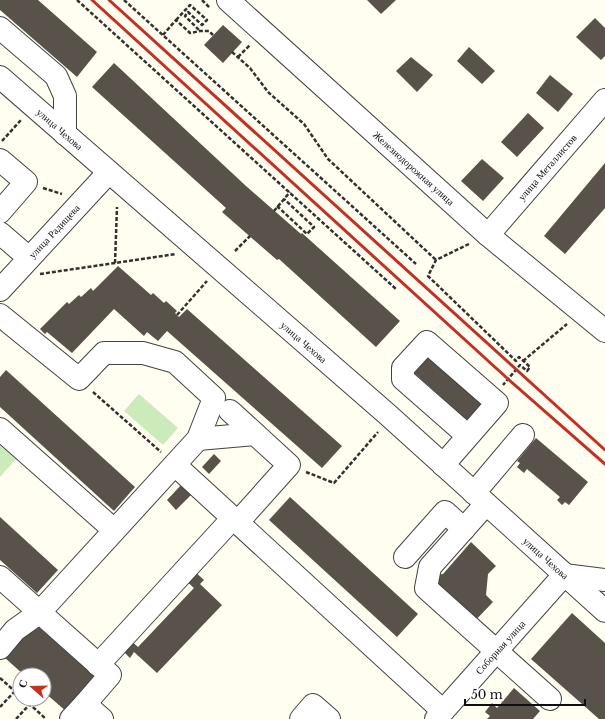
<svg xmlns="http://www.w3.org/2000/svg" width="605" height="719" viewBox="0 0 605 719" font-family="'Libre Baskerville',serif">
<rect width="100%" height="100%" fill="#fffef1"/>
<g fill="#ccebba">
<polygon points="139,394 178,428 163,445 124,411"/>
<polygon points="0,444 16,459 0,477"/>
</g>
<g fill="#58524b">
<polygon points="0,0 38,0 97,52 77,77 0,10"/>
<polygon points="367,0 396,0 381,14"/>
<polygon points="595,18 605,28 605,56 601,60 576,37"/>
<polygon points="223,25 242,42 223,63 204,45"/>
<polygon points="469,47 495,71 482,84 457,61"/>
<polygon points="411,57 433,75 417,92 396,71"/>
<polygon points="114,63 246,186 301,234 302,233 400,321 376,347 279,259 277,260 222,212 226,208 92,87"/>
<polygon points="550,75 573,94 558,112 536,93"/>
<polygon points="528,113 544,128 517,157 501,142"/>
<polygon points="482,159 504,178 483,201 461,181"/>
<polygon points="605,163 605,208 565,254 544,236"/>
<polygon points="118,266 151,295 153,293 164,303 166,301 177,311 175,313 179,317 187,309 342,446 322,468 167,331 158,341 147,332 144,336 114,309 72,353 47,332 45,334 40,329 67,302 69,304 79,295 81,297 91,288 93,291"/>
<polygon points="427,354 484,405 469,422 412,371"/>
<polygon points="6,370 135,487 114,511 0,407 0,377"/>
<polygon points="536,438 588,482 569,505 565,502 562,505 557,500 560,497 527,469 524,473 517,467 520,463 517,461"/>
<polygon points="214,454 221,461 209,474 202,467"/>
<polygon points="184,482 194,492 176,510 167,500"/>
<polygon points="290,497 418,614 397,637 269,520"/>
<polygon points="0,517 58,570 37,593 0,560"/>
<polygon points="471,542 496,566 488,574 486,595 493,602 471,625 433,589 436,575 443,574"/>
<polygon points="193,570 204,580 200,584 222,605 157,673 134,652 130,658 119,647 128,638 138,647 194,588 184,579"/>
<polygon points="572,613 605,643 605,719 599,719 531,659"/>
<polygon points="34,623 97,678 67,712 44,692 44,675 24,675 4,657"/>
<polygon points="514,688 540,711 533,719 487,719 490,716 485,712 492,703 497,708"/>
</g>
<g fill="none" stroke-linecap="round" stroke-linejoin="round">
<defs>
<g id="minor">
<polyline points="228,0 488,235 605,331"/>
<polyline points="0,28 56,76 65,96 65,134"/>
<polyline points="0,77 387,414 605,611"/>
<polyline points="0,160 26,182 0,212"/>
<polyline points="0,233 29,258"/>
<polyline points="488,235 605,100"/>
<polyline points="0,290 109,172"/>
<polyline points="0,315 79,379 104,353 143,353 175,362 214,398 198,439 39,613 15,630 0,648"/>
<polyline points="230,411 289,465 238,522"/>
<polyline points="0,429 114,530"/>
<polyline points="198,439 255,434"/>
<polyline points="175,465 443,711"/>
<polyline points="443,465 497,403 427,342 403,368 403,379 468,436"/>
<polyline points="474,493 523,435"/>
<polyline points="486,504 430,567 426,588 550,699"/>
<polyline points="405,557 445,512 464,529"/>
<polyline points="564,575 605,580"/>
<polyline points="0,577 110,675 85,704"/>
<polyline points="98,665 233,518"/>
<polyline points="71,719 85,704 102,719"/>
<polyline points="301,719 313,705 329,719"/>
<polyline points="436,719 564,575"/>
</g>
</defs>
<use href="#minor" stroke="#424242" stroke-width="24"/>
<g stroke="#313131" stroke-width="2.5" stroke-dasharray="4 2" stroke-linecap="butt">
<polyline points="77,0 396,289"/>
<polyline points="124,0 416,264"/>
<polyline points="202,0 210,8"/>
<polyline points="176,20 190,5 207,20 202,25 188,12 185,16 200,31"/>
<polyline points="163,35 176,20 190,33 200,31 209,31 213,35"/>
<polyline points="232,52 250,68 268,92 304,124 328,159 436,260"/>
<polyline points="238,57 250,45"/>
<polyline points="2,141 21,120"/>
<polyline points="43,188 62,194"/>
<polyline points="277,206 307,234 314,227 284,199"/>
<polyline points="274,211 290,192"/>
<polyline points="469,244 436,260 428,276 516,361 519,357 530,367 527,371 520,365 503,385"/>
<polyline points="235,251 250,236"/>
<polyline points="115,263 117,207"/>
<polyline points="40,274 176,254"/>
<polyline points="177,315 207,281"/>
<polyline points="523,361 567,324"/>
<polyline points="93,392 161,452"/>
<polyline points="306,472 334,483 378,432"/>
<polyline points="0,678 20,696"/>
<polyline points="24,699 46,719"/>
<polyline points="0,707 15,691"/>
<polyline points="16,719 30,704"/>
</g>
<use href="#minor" stroke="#fff" stroke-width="22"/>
<g stroke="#c33123" stroke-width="3">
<polyline points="92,0 508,379 605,464"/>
<polyline points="109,0 605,450"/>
</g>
</g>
<g text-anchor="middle" stroke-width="4" stroke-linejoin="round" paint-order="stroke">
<g font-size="10" fill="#0f0f0f" stroke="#fff">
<text transform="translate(60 129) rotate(41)" y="4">улица Чехова</text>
<text transform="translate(547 167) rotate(-49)" y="4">улица Металлистов</text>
<text transform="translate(414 168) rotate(42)" y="4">Железнодорожная улица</text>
<text transform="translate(54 231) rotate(-47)" y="4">улица Радищева</text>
<text transform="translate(304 342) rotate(41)" y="4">улица Чехова</text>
<text transform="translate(546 558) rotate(42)" y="4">улица Чехова</text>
<text transform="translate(500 647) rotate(-48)" y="4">Соборная улица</text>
</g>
</g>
<g transform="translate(32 687) rotate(290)"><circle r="19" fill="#ffffff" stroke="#9f9f9f"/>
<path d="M0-3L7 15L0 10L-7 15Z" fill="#c33123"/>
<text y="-6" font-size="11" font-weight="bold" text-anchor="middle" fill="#0f0f0f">С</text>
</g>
<path d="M465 699v6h120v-6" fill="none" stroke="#0f0f0f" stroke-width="2"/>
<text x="471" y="699" font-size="12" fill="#0f0f0f" stroke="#ffffff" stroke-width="3" paint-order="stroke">50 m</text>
</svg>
